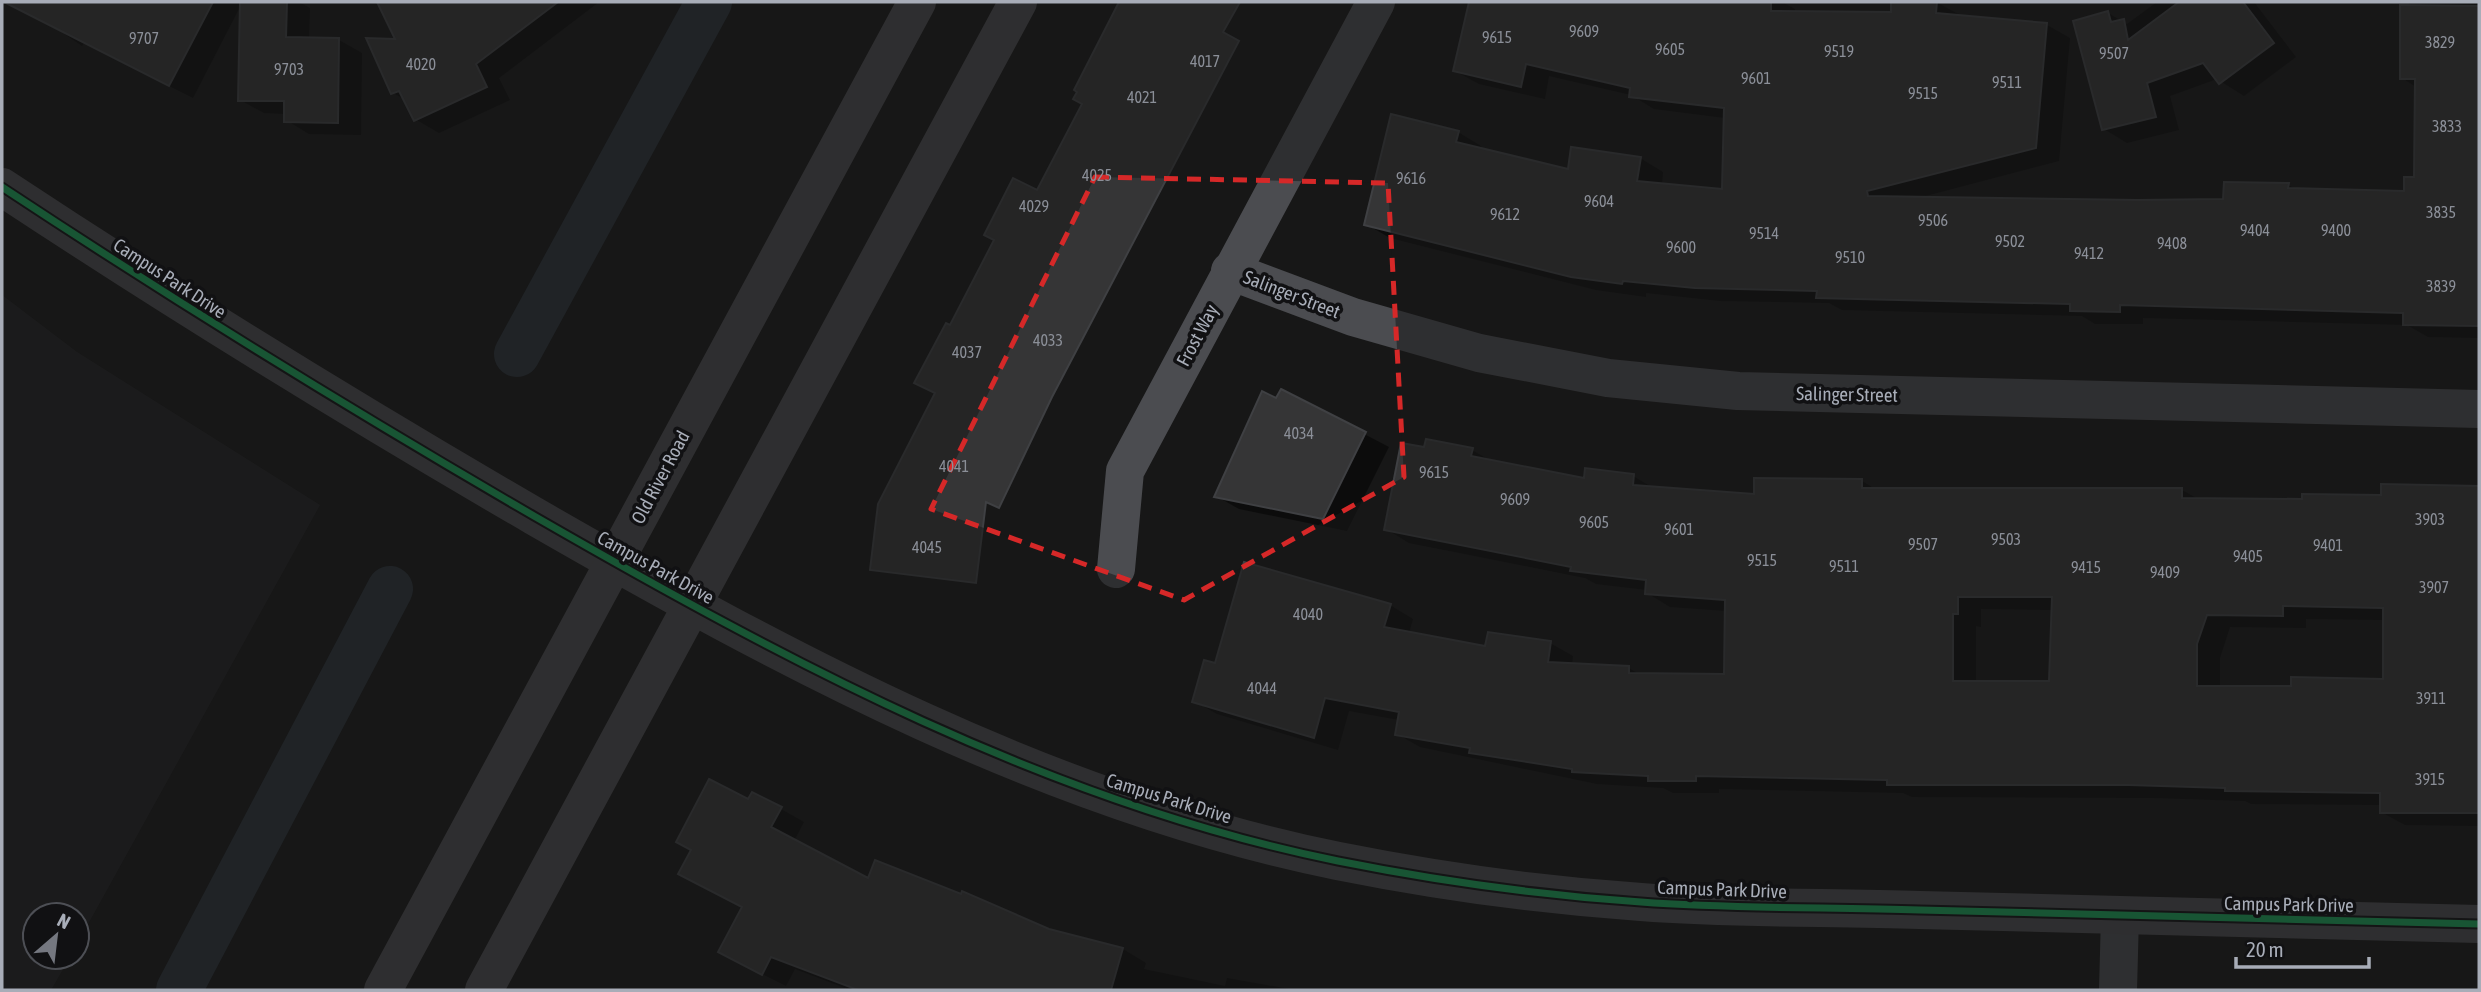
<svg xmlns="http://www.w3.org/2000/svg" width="2481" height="992" viewBox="0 0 2481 992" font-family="'Asap Condensed',sans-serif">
<rect width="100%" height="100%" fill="#171717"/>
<polygon fill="#212123" points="2,295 77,352 320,505 77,944 77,915 35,915 35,957 70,957 51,990 2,990"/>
<g fill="#0007" fill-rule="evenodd">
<polygon points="18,2 299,2 310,8 309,39 339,40 362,53 361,135 309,134 286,120 285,114 264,113 240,100 241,5 193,98 84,43 82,46"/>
<polygon points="379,2 599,2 499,78 510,100 439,133 415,119 406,100 393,93 397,41"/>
<polygon points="1470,2 1782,2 1795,9 1795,13 1893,14 1893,2 1936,2 1960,15 2047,25 2070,38 2059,161 1918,198 2225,201 2288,185 2298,190 2405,193 2416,179 2416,87 2402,78 2409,2 2479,2 2479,338 2428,337 2407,325 2143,318 2143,324 2095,324 2082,316 1842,310 1829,303 1720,301 1646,293 1646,297 1596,290 1390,238 1366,224 1458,132 1481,146 1481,150 1570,171 1640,158 1663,172 1662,185 1724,191 1725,118 1654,109 1631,95 1549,76 1545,99 1479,84 1455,71"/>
<polygon points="2157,2 2254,2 2296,57 2244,96 2217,79 2170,96 2179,130 2127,143 2104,129 2108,13 2127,24"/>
<polygon points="1282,391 1389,447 1347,531 1239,509 1216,496"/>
<path d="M 1425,450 L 1472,450 L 1493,462 L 1585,480 L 1633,476 L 1655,489 L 1755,496 L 1862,481 L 1877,490 L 2182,490 L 2200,500 L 2304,500 L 2383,496 L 2383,486 L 2479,487 L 2479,826 L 2405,825 L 2381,812 L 2382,805 L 2251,804 L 2245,801 L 2154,798 L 1912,797 L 1903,793 L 1719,789 L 1719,793 L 1673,793 L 1663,788 L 1597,784 L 1420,747 L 1397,734 L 1399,720 L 1349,711 L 1338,750 L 1217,714 L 1194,701 L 1216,665 L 1390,605 L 1413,619 L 1409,633 L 1487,648 L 1550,643 L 1573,656 L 1572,665 L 1629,668 L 1640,675 L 1726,676 L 1726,611 L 1670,607 L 1647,593 L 1647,590 L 1596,584 L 1585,578 L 1409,543 L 1386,529 ZM 1981,609 L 2054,610 L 2051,683 L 1976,682 L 1976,626 L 1981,627 ZM 2306,619 L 2385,620 L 2385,681 L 2293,688 L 2220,688 L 2220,658 L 2230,627 L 2306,628 Z"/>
<polygon points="749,802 781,809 804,822 794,841 869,880 1123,949 1146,963 1144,969 1225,986 1227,978 1295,990 850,990 795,969 786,986 744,965"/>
</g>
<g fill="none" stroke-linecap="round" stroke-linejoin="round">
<g stroke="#2a3239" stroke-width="46">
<polyline points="517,354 709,2"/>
<polyline points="179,990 390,589"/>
</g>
</g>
<g fill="#353536" stroke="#3f4043" stroke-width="2" fill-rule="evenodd">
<polygon points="4,2 213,2 169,86"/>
<polygon points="240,2 287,2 286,37 339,38 338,123 284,122 284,101 238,101"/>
<polygon points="377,2 558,2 476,64 487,87 414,121 399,91 391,94 366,38 395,39"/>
<polygon points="1119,2 1240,2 1223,32 1239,41 1052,397 999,508 986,502 976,583 870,570 878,504 935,393 914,383 946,323 950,325 994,240 984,235 1013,178 1037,190 1082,104 1073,99 1077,92 1074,90"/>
<polygon points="1469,2 1771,2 1771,11 1891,12 1891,2 1937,2 1936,13 2047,23 2036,148 1867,191 1868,196 2138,200 2223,199 2224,182 2289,183 2288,188 2404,191 2404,177 2414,177 2415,79 2400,79 2400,5 2479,6 2479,326 2403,325 2403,313 2120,305 2120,312 2070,311 2070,304 1816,298 1817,291 1695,288 1623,281 1622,284 1571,277 1364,225 1391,114 1459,131 1456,142 1568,169 1571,147 1641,157 1637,181 1722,189 1724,108 1629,97 1630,88 1526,64 1521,87 1453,71"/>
<polygon points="2179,2 2243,2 2274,43 2219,84 2203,63 2147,83 2156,117 2102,130 2073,21 2108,11 2111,22 2124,19 2128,40"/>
<polygon points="1281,389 1366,432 1323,519 1214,497 1262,391 1276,398"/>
<path d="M 1426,439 L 1473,448 L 1471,456 L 1584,478 L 1585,468 L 1634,474 L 1633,485 L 1754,494 L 1754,478 L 1862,479 L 1862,488 L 2182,488 L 2182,498 L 2302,499 L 2302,494 L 2381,495 L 2381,484 L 2479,486 L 2479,813 L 2380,813 L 2380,793 L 2225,791 L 2225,788 L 2129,785 L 1887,785 L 1887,780 L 1696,776 L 1696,781 L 1648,781 L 1648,776 L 1572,772 L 1572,769 L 1469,753 L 1470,748 L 1395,735 L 1399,712 L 1325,698 L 1314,738 L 1192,702 L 1204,660 L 1215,663 L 1244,562 L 1391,604 L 1384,627 L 1485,646 L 1488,632 L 1551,641 L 1548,662 L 1629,666 L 1629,673 L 1724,674 L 1725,600 L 1645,594 L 1646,580 L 1570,571 L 1571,567 L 1384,530 L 1401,443 L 1424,447 ZM 1958,597 L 2052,597 L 2049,681 L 1953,681 L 1953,614 L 1958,614 ZM 2283,606 L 2383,608 L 2383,679 L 2291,677 L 2291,686 L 2197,686 L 2197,644 L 2207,615 L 2283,616 Z"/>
<polygon points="709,779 748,799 752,792 782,807 771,827 868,878 875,860 961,894 962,891 1049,929 1123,948 1111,990 858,990 771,957 762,975 718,952 742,907 678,874 691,850 676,842"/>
</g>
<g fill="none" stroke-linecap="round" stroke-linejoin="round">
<g stroke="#4b4c50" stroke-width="38">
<polyline points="1230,271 1353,317 1479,353 1608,378 1738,391 2479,409"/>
<polyline points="1116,569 1125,471 1376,2"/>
<polyline points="2118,990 2120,916"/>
</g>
<g stroke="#4a4a4e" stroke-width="38">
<path d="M 2,187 C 176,302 353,411 534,516 C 786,661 1050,803 1338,861 C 1438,881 1539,895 1641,902 C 1734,909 1827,907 1920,910 C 2107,915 2293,920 2479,924"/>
<polyline points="383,990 917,2"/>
<polyline points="484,990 1018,2"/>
</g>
<defs>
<path id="cycleway" d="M 2,187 C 176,302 353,411 534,516 C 786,661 1050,803 1338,861 C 1438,881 1539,895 1641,902 C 1734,909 1827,907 1920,910 C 2107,915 2293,920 2479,924"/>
</defs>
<use href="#cycleway" stroke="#111113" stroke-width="11"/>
<use href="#cycleway" stroke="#1a9f57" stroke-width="7"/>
</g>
<path d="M0 0H2481V992H0ZM 1095,177 L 1388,183 L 1404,477 L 1184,600 L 931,509 Z" fill="#171717" fill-opacity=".55" fill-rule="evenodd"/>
<path fill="none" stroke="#d62828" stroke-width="5" stroke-dasharray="14 9" stroke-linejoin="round" d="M 1095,177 L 1388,183 L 1404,477 L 1184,600 L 931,509 Z"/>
<g text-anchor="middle" stroke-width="7" stroke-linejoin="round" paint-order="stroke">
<g font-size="16" fill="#8b8f98">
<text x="1584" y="37">9609</text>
<text x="1497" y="43">9615</text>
<text x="144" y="44">9707</text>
<text x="2440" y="48">3829</text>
<text x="1670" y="55">9605</text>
<text x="1839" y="57">9519</text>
<text x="2114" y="59">9507</text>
<text x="1205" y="67">4017</text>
<text x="421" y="70">4020</text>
<text x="289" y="75">9703</text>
<text x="1756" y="84">9601</text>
<text x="2007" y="88">9511</text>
<text x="1923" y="99">9515</text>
<text x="1142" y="103">4021</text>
<text x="2447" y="132">3833</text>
<text x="1097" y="181">4025</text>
<text x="1411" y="184">9616</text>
<text x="1599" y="207">9604</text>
<text x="1034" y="212">4029</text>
<text x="2441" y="218">3835</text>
<text x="1505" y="220">9612</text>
<text x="1933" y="226">9506</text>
<text x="2255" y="236">9404</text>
<text x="2336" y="236">9400</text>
<text x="1764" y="239">9514</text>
<text x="2010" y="247">9502</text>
<text x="2172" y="249">9408</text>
<text x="1681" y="253">9600</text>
<text x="2089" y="259">9412</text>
<text x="1850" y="263">9510</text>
<text x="2441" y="292">3839</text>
<text x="1048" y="346">4033</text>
<text x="967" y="358">4037</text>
<text x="1299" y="439">4034</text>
<text x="954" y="472">4041</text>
<text x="1434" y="478">9615</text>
<text x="1515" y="505">9609</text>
<text x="2430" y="525">3903</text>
<text x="1594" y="528">9605</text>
<text x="1679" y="535">9601</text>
<text x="2006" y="545">9503</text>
<text x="1923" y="550">9507</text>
<text x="2328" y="551">9401</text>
<text x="927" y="553">4045</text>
<text x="2248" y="562">9405</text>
<text x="1762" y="566">9515</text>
<text x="1844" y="572">9511</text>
<text x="2086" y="573">9415</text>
<text x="2165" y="578">9409</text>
<text x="2434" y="593">3907</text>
<text x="1308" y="620">4040</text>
<text x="1262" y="694">4044</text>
<text x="2431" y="704">3911</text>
<text x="2430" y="785">3915</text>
</g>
<g font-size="19" fill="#a8adb8" stroke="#111113">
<text transform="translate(170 278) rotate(33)" y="7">Campus Park Drive</text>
<text transform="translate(1292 294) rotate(21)" y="7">Salinger Street</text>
<text transform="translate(1197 335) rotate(-62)" y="7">Frost Way</text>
<text transform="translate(1847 394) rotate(1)" y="7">Salinger Street</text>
<text transform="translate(660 477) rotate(-62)" y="7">Old River Road</text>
<text transform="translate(656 567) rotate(29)" y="7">Campus Park Drive</text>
<text transform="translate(1169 798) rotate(17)" y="7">Campus Park Drive</text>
<text transform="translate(1722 889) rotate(2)" y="7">Campus Park Drive</text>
<text transform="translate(2289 904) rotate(1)" y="7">Campus Park Drive</text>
</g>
</g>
<rect width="2481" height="992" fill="none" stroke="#a8adb8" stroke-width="7"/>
<g transform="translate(56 936) rotate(28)"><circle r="33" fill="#111113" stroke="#4d4f55" stroke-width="2"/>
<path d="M0-5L12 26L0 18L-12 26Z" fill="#757880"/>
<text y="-10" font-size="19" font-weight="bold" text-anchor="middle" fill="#a8adb8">N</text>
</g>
<path d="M2236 957v10h133v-10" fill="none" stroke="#a8adb8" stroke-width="3.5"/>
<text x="2246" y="957" font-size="21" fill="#a8adb8" stroke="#111113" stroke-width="5" paint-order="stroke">20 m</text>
</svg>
